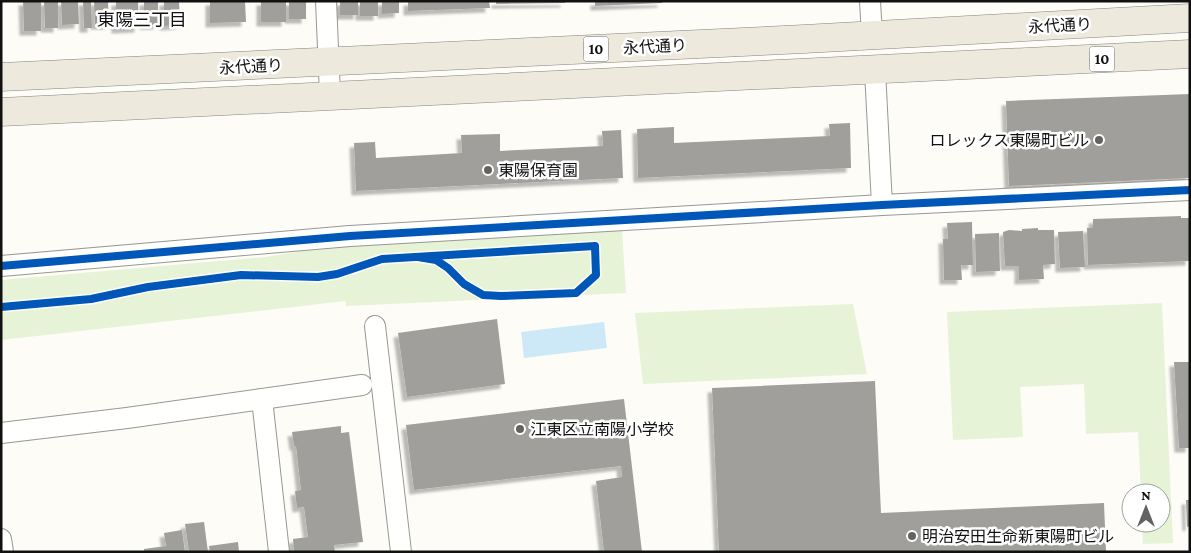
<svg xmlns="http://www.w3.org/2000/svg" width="1191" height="553" viewBox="0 0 1191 553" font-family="'Crimson Pro','Noto Sans JP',serif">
<defs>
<filter id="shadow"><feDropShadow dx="-4.5" dy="4.5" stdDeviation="1" flood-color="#0004"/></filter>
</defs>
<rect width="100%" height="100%" fill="#fdfcf7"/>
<g fill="#e7f3d7">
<polygon points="622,230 626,293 346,306 346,301 1,340 1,280 265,257 347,244"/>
<polygon points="1162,303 1173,543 1143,544 1142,523 1161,523 1161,493 1141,493 1138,432 1086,434 1084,384 1020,387 1023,437 953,440 947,312"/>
<polygon points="853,304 867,374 643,384 635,313"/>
</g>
<polygon fill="#cde8f7" points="604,322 607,348 524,358 521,332"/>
<g fill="#a19f9c" filter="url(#shadow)">
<polygon points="23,1 41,1 41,31 24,31"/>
<polygon points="44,1 58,1 58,28 45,28"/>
<polygon points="61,1 78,1 79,24 62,25"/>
<polygon points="83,1 91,1 92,28 84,28"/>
<polygon points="94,1 108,1 109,25 95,25"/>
<polygon points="116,1 138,1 139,28 116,29"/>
<rect x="144" y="1" width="14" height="24"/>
<polygon points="164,1 179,1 180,25 164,26"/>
<polygon points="210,1 245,1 246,22 210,23"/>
<rect x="261" y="1" width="25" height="21"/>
<rect x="289" y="1" width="17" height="18"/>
<rect x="340" y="1" width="18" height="14"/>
<rect x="360" y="1" width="18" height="15"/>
<polygon points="382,1 399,1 399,13 382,14"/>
<polygon points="408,1 489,1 490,8 408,11"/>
<polygon points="496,1 565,1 565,3 496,4"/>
<polygon points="595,1 662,1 662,3 595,6"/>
<polygon points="1190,94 1190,178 1009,186 1006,101"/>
<polygon points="850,123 851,168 638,178 637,129 674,127 674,143 830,136 829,124"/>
<polygon points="621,130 623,178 356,191 354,143 375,142 376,158 462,153 461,135 500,134 500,151 603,146 602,131"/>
<polygon points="1181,216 1181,218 1190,218 1190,261 1088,265 1087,228 1093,228 1093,219"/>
<polygon points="972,222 973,265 961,265 962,280 944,280 943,239 948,239 947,223"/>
<polygon points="1038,228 1038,230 1054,230 1055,264 1043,265 1044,279 1019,280 1019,266 1005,266 1003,232 1009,230 1022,231 1022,229"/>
<polygon points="1083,231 1085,267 1060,268 1058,232"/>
<polygon points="999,233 1000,271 976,272 975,234"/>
<polygon points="497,319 505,384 407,397 398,333"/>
<polygon points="1174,362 1190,362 1190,448 1179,448"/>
<polygon points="875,381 881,513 1104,503 1106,552 719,552 712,388"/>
<polygon points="624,399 642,552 604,552 596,481 622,477 621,466 414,490 406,425"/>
<polygon points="341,426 341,433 349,432 363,542 334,545 335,552 294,552 293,539 308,537 304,507 297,508 295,491 301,490 296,446 294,446 292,432"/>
<polygon points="1186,500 1190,500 1190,526 1187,527"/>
<polygon points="204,522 208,552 189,552 185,524"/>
<polygon points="182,530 185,552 144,552 144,549 166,546 164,533"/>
<polygon points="238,542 239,552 210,552 209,546"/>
</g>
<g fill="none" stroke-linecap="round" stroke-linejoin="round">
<defs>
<g id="minor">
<polyline points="326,1 330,95"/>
<polyline points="870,1 872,35"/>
<polyline points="875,71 882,205"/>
<polyline points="1,266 350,236 882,205 1190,190"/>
<polyline points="375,326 401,552"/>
<polyline points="262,399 279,552"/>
<polyline points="1,433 127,418 362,385"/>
<polyline points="1,539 3,552"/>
</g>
<g id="primary">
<polyline points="1,77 804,39 1190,18"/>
<polyline points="1,112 1190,54"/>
</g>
</defs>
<use href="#minor" stroke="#979795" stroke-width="22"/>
<use href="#primary" stroke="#858482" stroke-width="29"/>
<use href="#minor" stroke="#fffffe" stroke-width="20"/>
<use href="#primary" stroke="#ede9dc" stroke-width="28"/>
<defs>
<g id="cycleway">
<polyline points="1,266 350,236 882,205 1190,190"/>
<polyline points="1,307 91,299 148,287 241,275 318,277 337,274 382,259 595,246 596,275 576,293 501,296 483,295 464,284 448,268 436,260 418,257"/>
</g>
</defs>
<use href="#cycleway" stroke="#fff" stroke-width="11"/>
<use href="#cycleway" stroke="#0057b8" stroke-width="8"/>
</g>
<g fill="#646362" stroke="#fff" stroke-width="2">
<circle cx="1099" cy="140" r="5"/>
<circle cx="488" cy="170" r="5"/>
<circle cx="520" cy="429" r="5"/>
<circle cx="912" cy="536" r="5"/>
</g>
<g text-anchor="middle" stroke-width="5" stroke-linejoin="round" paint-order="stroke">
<g fill="#fff" stroke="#585858" stroke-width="1">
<rect x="583.5" y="36.5" width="25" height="25" rx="4"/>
<rect x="1089.5" y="46.5" width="25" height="25" rx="4"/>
</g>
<g font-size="15" font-weight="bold" fill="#111">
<text x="596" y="54">10</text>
<text x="1102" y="64">10</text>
</g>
<g font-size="16" fill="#111" stroke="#fff">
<text transform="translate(1060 25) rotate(-3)" y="6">永代通り</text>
<text transform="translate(655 46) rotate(-3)" y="6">永代通り</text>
<text transform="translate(251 66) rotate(-3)" y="6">永代通り</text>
</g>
<g font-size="16" fill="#111" stroke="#fff" text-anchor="start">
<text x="1089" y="146" text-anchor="end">ロレックス東陽町ビル</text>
<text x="498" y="176">東陽保育園</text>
<text x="530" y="435">江東区立南陽小学校</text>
<text x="922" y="542">明治安田生命新東陽町ビル</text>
</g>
<g font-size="18" fill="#111" stroke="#fff">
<text x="142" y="26">東陽三丁目</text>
</g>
</g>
<rect width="1191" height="553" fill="none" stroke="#111111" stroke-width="5"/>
<g transform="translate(1146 508)"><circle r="24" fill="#ffffff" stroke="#a0a0a0"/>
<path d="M0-4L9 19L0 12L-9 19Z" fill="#646362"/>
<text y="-8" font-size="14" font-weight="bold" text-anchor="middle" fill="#111111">N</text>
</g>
</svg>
